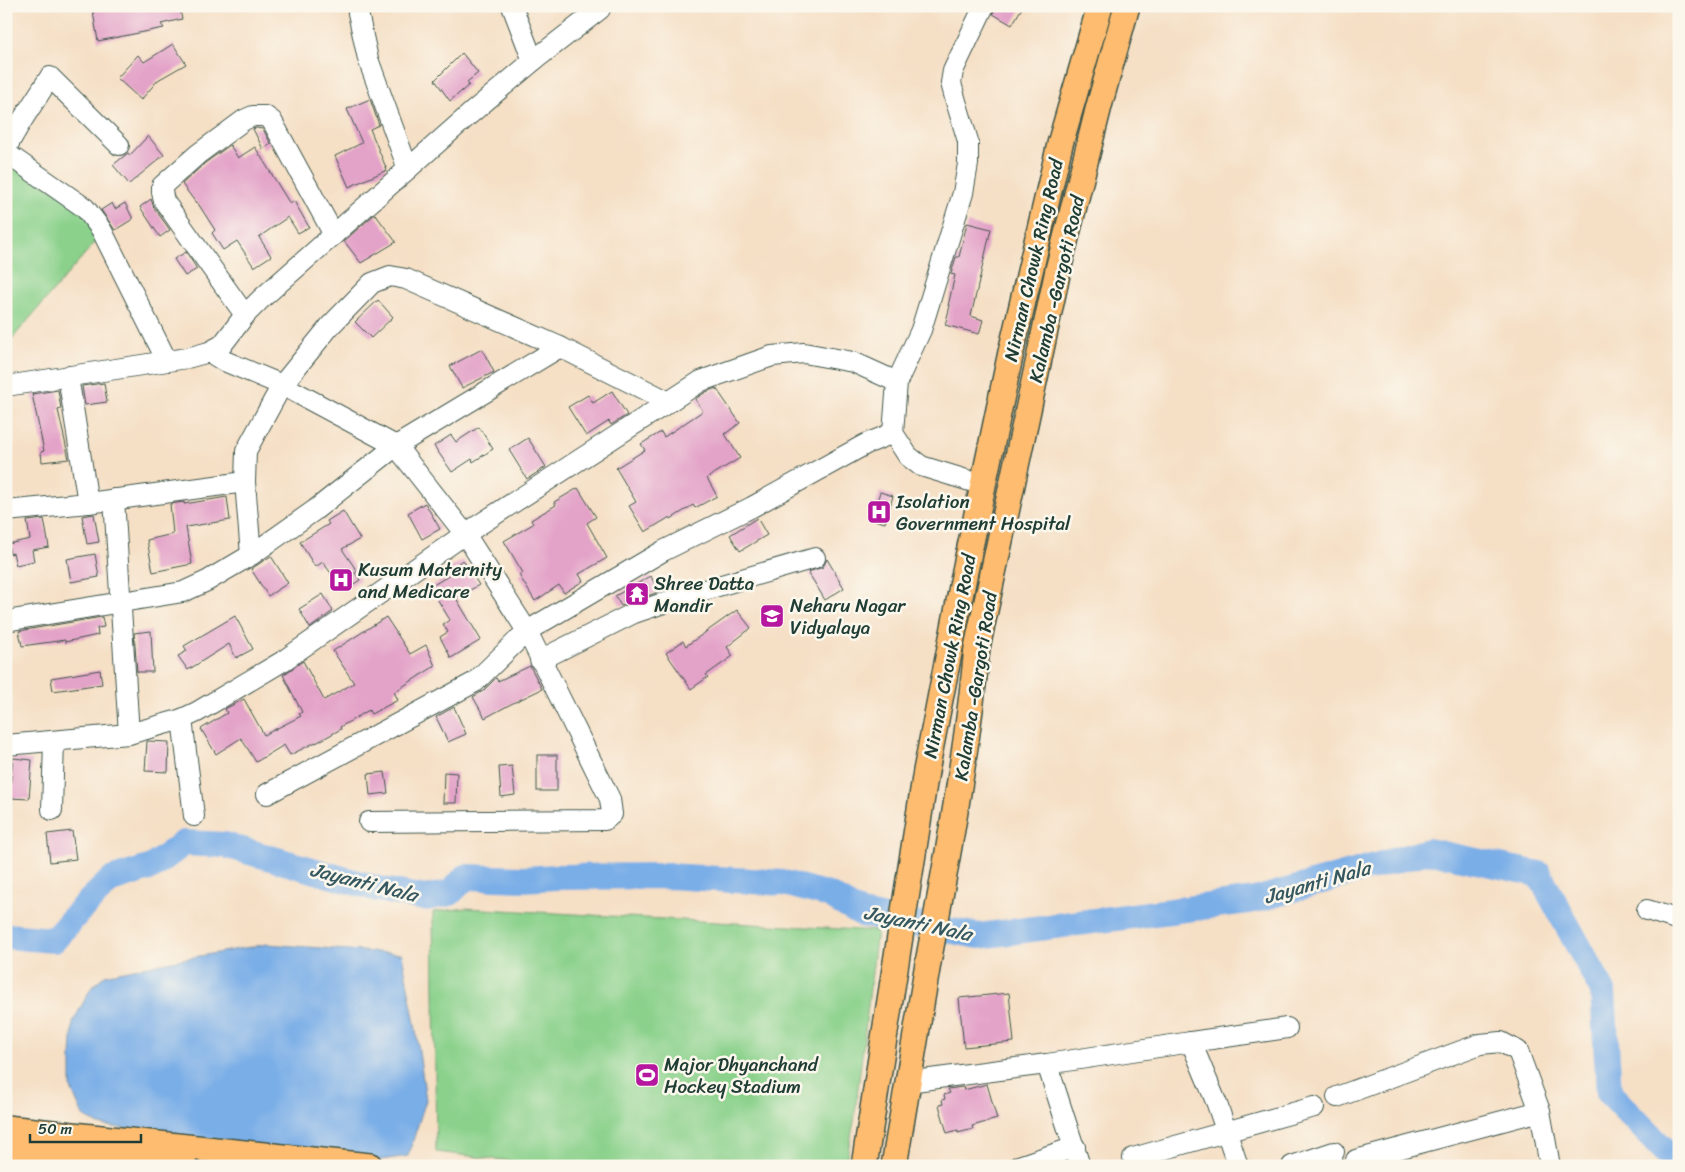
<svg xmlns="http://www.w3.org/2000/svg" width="1685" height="1172" viewBox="0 0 1685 1172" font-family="Sriracha,sans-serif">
<rect width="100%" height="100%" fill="#fbf7ec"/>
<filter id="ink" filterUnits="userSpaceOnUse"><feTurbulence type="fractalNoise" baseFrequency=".02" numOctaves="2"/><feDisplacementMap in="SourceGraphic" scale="10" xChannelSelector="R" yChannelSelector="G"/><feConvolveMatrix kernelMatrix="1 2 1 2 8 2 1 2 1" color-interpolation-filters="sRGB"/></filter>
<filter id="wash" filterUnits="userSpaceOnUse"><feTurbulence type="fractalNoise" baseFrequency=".0096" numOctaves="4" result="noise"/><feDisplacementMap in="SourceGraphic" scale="20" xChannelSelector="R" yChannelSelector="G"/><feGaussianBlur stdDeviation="1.12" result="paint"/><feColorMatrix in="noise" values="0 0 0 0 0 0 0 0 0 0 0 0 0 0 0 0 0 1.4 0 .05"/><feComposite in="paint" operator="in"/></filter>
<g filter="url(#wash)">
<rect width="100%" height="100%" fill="#f5dfc5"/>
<g fill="#8bd18c" stroke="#558760">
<polygon points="6,162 85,208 102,234 11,340 6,341"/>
<polygon points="466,908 877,931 854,1122 845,1166 551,1166 436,1152 433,912"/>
</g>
<polygon fill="#7aaee7" stroke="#4c768e" points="267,944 402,954 415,1024 426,1100 408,1156 381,1160 165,1134 99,1125 83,1116 71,1088 71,1056 73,1022 91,988 105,975 172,961"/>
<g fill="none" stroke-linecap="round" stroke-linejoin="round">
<polyline stroke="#7aaee7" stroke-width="26" points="6,936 54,940 80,910 111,880 152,867 184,843 225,845 378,889 425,898 450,893 466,877 523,879 556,877 668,876 784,883 829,895 861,914 979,936 1255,900 1428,851 1539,874 1603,991 1609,1093 1679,1165"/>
</g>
<g id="blocks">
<g fill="#e3a2c8">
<polygon points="92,6 179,6 182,19 161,24 164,28 98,41"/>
<polygon points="996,6 1023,6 1012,25 993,14"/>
<polygon points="173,44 186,64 158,80 141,100 117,78 138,55 144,62"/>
<polygon points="462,53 478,73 467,82 469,85 450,101 435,80"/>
<polygon points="370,99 379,125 370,129 387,170 349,187 335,156 362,143 347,109"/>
<polygon points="256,128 263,129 271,144 263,149 253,129"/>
<polygon points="148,136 164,155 129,184 113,165 128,153 130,155"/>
<polygon points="230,145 238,158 255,147 290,204 294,201 309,227 298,233 288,217 259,237 271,256 254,267 237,241 223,250 212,233 215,230 197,202 196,203 182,184 205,163"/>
<polygon points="151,199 154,208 170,230 160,237 140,207"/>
<polygon points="112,203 115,209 125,203 133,219 115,230 101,210"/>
<polygon points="375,214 396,242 361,263 344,241"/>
<polygon points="967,223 991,229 971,316 983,320 979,334 945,325 950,306 948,306 955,275 951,274 956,257 959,257"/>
<polygon points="186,252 197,269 185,276 174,259"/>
<polygon points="378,300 393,317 371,338 355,322"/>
<polygon points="482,349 494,372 462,388 450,366"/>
<polygon points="104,383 107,402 85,405 82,386"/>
<polygon points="716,388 740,423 725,434 740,458 707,478 717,496 695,508 693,505 671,519 670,517 645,532 629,506 636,502 616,468 645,450 641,444 661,432 664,437 703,411 695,399 706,392"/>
<polygon points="58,390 61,409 58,410 69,459 42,462 41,452 44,451 32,394"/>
<polygon points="612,391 627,415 611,425 609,421 586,436 568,407 588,395 593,403"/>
<polygon points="479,427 493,449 473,462 472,459 452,472 434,446 451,435 456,442"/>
<polygon points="528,438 546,467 527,479 509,450"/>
<polygon points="578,488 596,517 587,523 607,558 579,574 583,581 564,593 559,585 535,601 519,575 523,573 504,541 533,524 531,520 556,505 554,502"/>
<polygon points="880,492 893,496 885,523 871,519"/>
<polygon points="227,497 230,520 186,527 192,564 153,572 147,540 173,534 170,504 184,502 184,504"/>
<polygon points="425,503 440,529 422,539 408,513"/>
<polygon points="343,511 360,539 342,549 357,571 355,573 360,580 349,587 348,585 342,589 323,562 315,567 300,542 329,524 327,521"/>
<polygon points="94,514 99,542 87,544 82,516"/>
<polygon points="757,518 767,535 740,551 730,535"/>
<polygon points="44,519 49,547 32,550 34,561 16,565 13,553 10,554 8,544 30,539 27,521"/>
<polygon points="95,554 99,577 71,582 67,559"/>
<polygon points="271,556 288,583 268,596 251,569"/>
<polygon points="827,559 844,588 825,600 808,572 823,567"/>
<polygon points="463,560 479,585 456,598 481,640 451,658 440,637 448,632 443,624 450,620 430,587 450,575 447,570"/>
<polygon points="651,576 658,592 621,606 615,596"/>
<polygon points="323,594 333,611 310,628 299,609"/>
<polygon points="737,610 751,628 727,647 733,656 706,675 708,677 691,689 666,653 683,641 686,646"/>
<polygon points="235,616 253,649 236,658 229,644 188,670 178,656 187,651 184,646"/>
<polygon points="102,617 104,627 97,628 98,635 65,642 65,640 22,646 19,631"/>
<polygon points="386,617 410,654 426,645 435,666 394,692 398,700 371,714 369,710 340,727 341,729 316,743 316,742 290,755 284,745 256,762 241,738 216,754 201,729 227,713 225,709 244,699 264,735 301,716 299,714 302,712 283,675 303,661 324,700 354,683 333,651"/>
<polygon points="151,631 153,672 137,672 134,633"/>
<polygon points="530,666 542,689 511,704 485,718 473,697 483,691 496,678 498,681"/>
<polygon points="100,670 102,684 53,691 51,678"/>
<polygon points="454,707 466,734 448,742 436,717"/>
<polygon points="147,741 169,742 168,772 145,771"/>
<rect x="537" y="755" width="20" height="36"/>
<polygon points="13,758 32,760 29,799 9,798"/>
<polygon points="512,766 515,795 501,797 499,767"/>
<polygon points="385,772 388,793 370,795 368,774"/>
<polygon points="444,772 457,773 456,803 443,803"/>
<polygon points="72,831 76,859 50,862 47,834"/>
<polygon points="1009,993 1014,1042 964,1047 959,998"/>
<polygon points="987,1084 997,1119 972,1126 973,1129 958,1133 958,1130 947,1133 939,1105 943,1104 942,1100 945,1099 944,1095 950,1093 948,1089 963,1087 964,1090"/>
</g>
</g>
</g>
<g filter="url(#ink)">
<use href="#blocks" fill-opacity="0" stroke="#3f554a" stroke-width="1"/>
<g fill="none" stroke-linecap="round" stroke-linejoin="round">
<defs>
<g id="minor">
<polyline points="359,6 358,13 368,59 408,169"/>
<polyline points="512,6 533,61"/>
<polyline points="6,148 21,122 50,77 119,145"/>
<polyline points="6,153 85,208 101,229 167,361"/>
<polyline points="245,315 164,201 162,192 162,186 198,154 244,120 253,116 265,116 272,121 334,235"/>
<polyline points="209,352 222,360 282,385 396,446 465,534 527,631 610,799 612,814 605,820 369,822"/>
<polyline points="68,376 88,503"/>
<polyline points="6,386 187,358 209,352 222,345 245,315 261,299 470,114 533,61 600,9 601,6"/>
<polyline points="983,485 921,466 908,456 893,433 897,382 921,330 963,193 968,164 968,141 955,98 951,83 953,71 984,6"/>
<polyline points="114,499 129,734"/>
<polyline points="6,511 88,503 245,482"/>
<polyline points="251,555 245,482 246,451 282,385 330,326 372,283 390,276 406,279 560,347 669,402"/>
<polyline points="6,621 183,592 207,581 251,555 315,510 396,446 560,347"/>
<polyline points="540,660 634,613 687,595 815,558"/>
<polyline points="182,719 194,816"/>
<polyline points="6,745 129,734 182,719 197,712 283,661 465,534 701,381 772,356 804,353 853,362 897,382"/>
<polyline points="267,794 475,682 527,631 663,551 752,507 866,444 893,433"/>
<polyline points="52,810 54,741"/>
<polyline points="1647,910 1679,920"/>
<polyline points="1191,1042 1287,1028"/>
<polyline points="1047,1064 1080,1166"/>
<polyline points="907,1082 1047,1064 1191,1042 1217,1104 1238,1166"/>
<polyline points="1337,1097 1480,1044 1501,1042 1518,1051 1540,1111 1550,1166"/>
<polyline points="1133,1158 1314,1107"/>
<polyline points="1356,1160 1540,1111"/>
<polyline points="1019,1166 1075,1147"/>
<polyline points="1292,1166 1334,1152"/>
</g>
<g id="major">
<polyline points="6,1128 370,1166"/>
<polyline points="6,1153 120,1159 184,1166"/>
<polyline points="864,1166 926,771 965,571 1011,352 1060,144 1100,6"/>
<path d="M 894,1166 C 906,1098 916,1031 928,963 C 947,859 967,754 977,648 L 1058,270 L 1099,106 L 1127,6"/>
</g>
</defs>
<use href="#minor" stroke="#3f554a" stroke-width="22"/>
<use href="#major" stroke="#3f554a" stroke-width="28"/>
<use href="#minor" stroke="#fff" stroke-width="20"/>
<use href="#major" stroke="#fdbc6f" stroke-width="25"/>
</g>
</g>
<defs>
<symbol id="hospital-square" viewBox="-11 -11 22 22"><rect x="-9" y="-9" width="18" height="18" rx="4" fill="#b5179e" stroke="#fbf7ec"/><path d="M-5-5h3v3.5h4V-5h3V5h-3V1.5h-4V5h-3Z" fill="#fff"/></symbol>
<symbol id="temple-square" viewBox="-11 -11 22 22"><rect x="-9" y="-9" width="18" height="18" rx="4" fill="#b5179e" stroke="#fbf7ec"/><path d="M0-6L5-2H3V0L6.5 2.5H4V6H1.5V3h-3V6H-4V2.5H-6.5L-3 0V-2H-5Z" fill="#fff"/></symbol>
<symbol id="university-square" viewBox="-11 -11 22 22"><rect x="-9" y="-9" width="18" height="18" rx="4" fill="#b5179e" stroke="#fbf7ec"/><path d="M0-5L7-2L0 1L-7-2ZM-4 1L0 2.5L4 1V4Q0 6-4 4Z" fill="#fff"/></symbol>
<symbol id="stadium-square" viewBox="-11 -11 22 22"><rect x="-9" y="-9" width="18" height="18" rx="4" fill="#b5179e" stroke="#fbf7ec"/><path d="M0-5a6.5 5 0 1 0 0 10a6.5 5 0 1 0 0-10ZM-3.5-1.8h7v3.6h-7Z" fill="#fff"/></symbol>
</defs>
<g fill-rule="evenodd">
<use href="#hospital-square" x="865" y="498" width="28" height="28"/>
<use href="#hospital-square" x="327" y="566" width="28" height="28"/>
<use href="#temple-square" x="623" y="580" width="28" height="28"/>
<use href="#university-square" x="758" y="602" width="28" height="28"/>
<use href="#stadium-square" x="633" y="1061" width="28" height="28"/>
</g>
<g text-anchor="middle" stroke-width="5" stroke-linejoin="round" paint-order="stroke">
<g font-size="19" fill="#1f3d34" stroke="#fbf7ec">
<text transform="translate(1033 260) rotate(-77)" y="7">Nirman Chowk Ring Road</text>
<text transform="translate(1056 289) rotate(-77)" y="7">Kalamba -Gargoti Road</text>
<text transform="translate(949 656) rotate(-79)" y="7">Nirman Chowk Ring Road</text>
<text transform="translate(975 686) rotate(-81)" y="7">Kalamba -Gargoti Road</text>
</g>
<g font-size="19" fill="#1f3d34" stroke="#fbf7ec" text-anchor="start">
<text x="896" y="508">Isolation<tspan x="896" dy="22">Government Hospital</tspan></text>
<text x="358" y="576">Kusum Maternity<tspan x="358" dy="22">and Medicare</tspan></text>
<text x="654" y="590">Shree Datta<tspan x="654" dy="22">Mandir</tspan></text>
<text x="790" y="612">Neharu Nagar<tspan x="790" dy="22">Vidyalaya</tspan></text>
<text x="664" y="1071">Major Dhyanchand<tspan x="664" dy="22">Hockey Stadium</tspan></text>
</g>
<g font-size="20" font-style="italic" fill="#365961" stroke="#fbf7ec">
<text transform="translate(364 882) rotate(14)" y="7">Jayanti Nala</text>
<text transform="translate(1317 882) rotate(-16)" y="7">Jayanti Nala</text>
<text transform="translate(918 923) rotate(12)" y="7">Jayanti Nala</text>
</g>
</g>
<rect width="1685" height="1172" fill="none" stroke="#fbf7ec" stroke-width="25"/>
<path d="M30 1134v8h111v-8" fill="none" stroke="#1f3d34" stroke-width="2.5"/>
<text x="38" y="1134" font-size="15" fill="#1f3d34" stroke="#fbf7ec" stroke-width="4" paint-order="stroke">50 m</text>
</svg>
